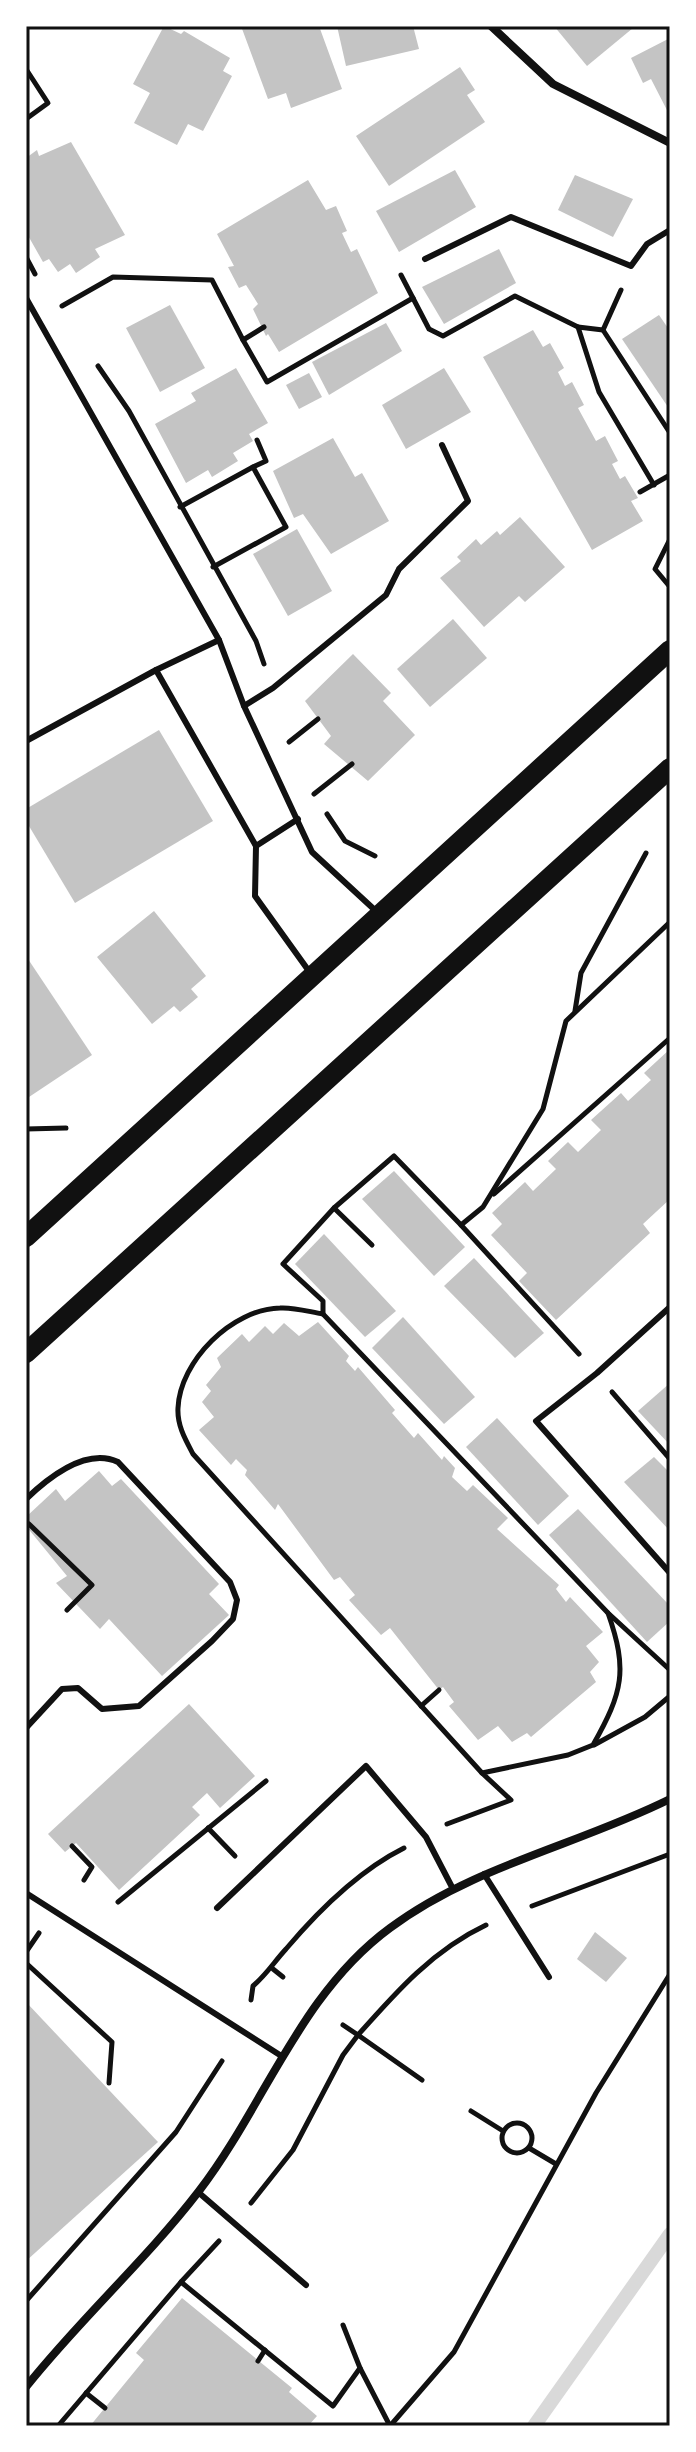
<svg xmlns="http://www.w3.org/2000/svg" width="696" height="2452" viewBox="0 0 696 2452" font-family="'Noto Sans',sans-serif">
<rect width="100%" height="100%" fill="#fff"/>
<g fill="none" stroke-linecap="round" stroke-linejoin="round">
<polyline stroke="#d9d9d9" stroke-width="14" points="534,2426 670,2234"/>
</g>
<g fill="#c4c4c4">
<polygon points="164,26 181,34 184,31 230,58 223,71 232,76 203,131 188,124 177,145 134,123 150,93 133,84"/>
<polygon points="241,26 319,26 342,89 291,108 286,93 268,99"/>
<polygon points="337,26 413,26 419,49 346,66"/>
<polygon points="554,26 630,26 633,28 587,66"/>
<polygon points="670,38 670,116 651,79 643,83 631,58"/>
<polygon points="460,67 475,90 467,95 485,122 389,186 356,136"/>
<polygon points="71,142 125,235 95,249 100,257 76,273 70,264 58,272 49,259 43,262 26,232 26,158 37,150 39,156"/>
<polygon points="455,170 476,207 399,252 376,211"/>
<polygon points="575,175 633,199 613,237 558,210"/>
<polygon points="308,180 326,210 336,206 347,231 342,233 351,252 357,249 378,293 279,352 268,334 266,336 253,309 258,304 246,285 239,288 228,267 234,266 217,234"/>
<polygon points="499,249 516,283 444,324 422,287"/>
<polygon points="170,305 205,368 160,392 126,328"/>
<polygon points="659,315 670,331 670,410 622,339"/>
<polygon points="386,323 402,351 329,395 312,362"/>
<polygon points="533,330 543,347 550,343 564,368 558,372 565,386 572,382 584,405 578,408 596,441 605,436 618,461 612,464 620,479 625,476 638,498 631,501 643,521 592,550 483,357"/>
<polygon points="236,368 268,423 249,434 253,441 233,453 238,461 212,477 208,470 186,483 155,424 196,401 191,393"/>
<polygon points="444,368 471,412 406,449 382,405"/>
<polygon points="309,373 322,397 299,409 286,385"/>
<polygon points="333,438 355,477 362,473 389,521 331,554 303,514 294,518 273,471"/>
<polygon points="520,517 565,567 525,602 519,596 484,627 440,578 461,561 457,557 476,539 481,545 497,531 500,535"/>
<polygon points="297,529 332,591 288,616 253,554"/>
<polygon points="453,619 487,658 430,707 397,669"/>
<polygon points="353,654 391,693 383,701 415,735 368,781 324,744 331,736 305,701"/>
<polygon points="159,730 213,821 75,903 26,821 26,809"/>
<polygon points="154,911 206,976 191,989 198,997 180,1012 174,1006 152,1024 97,957"/>
<polygon points="26,956 92,1055 26,1099"/>
<polygon points="670,1049 670,1199 643,1224 650,1233 556,1320 519,1281 527,1273 491,1235 502,1224 492,1213 525,1182 533,1191 556,1169 548,1161 568,1142 578,1152 601,1130 591,1120 621,1093 628,1101 651,1080 644,1073"/>
<polygon points="394,1171 465,1247 434,1276 362,1199"/>
<polygon points="324,1234 396,1311 365,1337 295,1264"/>
<polygon points="474,1258 544,1333 515,1358 444,1286"/>
<polygon points="403,1317 475,1397 444,1424 372,1348"/>
<polygon points="318,1322 349,1356 346,1361 355,1371 358,1367 395,1410 392,1413 414,1438 418,1433 442,1460 444,1456 455,1468 452,1477 467,1491 473,1485 508,1518 497,1529 559,1585 556,1589 566,1602 570,1597 603,1632 586,1646 599,1662 590,1672 596,1682 531,1737 527,1733 512,1742 498,1726 478,1740 449,1706 454,1702 443,1687 439,1690 390,1628 381,1635 349,1600 355,1595 340,1577 334,1580 278,1504 275,1510 245,1475 247,1470 236,1459 231,1465 199,1430 214,1417 202,1402 211,1391 206,1385 221,1367 217,1358 242,1334 249,1342 265,1326 273,1334 284,1323 299,1336"/>
<polygon points="670,1383 670,1445 638,1411"/>
<polygon points="497,1418 569,1496 538,1525 466,1447"/>
<polygon points="654,1457 670,1473 670,1531 624,1482"/>
<polygon points="99,1471 112,1486 121,1479 219,1584 209,1594 229,1615 162,1676 109,1619 100,1629 56,1583 67,1576 26,1526 26,1517 56,1489 65,1501"/>
<polygon points="578,1509 670,1606 670,1621 647,1642 549,1535"/>
<polygon points="189,1704 255,1776 220,1808 207,1793 192,1807 200,1815 119,1890 76,1843 65,1852 48,1834"/>
<polygon points="595,1932 627,1958 606,1982 577,1959"/>
<polygon points="26,2002 158,2142 26,2261"/>
<polygon points="182,2298 292,2388 289,2392 317,2416 308,2426 90,2426 144,2360 136,2353"/>
</g>
<g fill="none" stroke-linecap="round" stroke-linejoin="round">
<g stroke="#111" stroke-width="5">
<polyline points="26,69 48,103 26,119"/>
<polyline points="26,257 35,274"/>
<polyline points="401,275 429,329 443,336 515,296 578,327"/>
<polyline points="621,290 603,330 670,433"/>
<polyline points="62,306 113,277 212,280 243,340 264,327"/>
<polyline points="603,330 578,327 599,392 654,485"/>
<polyline points="243,340 267,382 413,298"/>
<polyline points="98,366 129,411 256,641 264,664"/>
<polyline points="253,467 266,461 257,440"/>
<polyline points="640,492 670,475"/>
<polyline points="180,507 253,467 286,527 213,567"/>
<polyline points="670,539 655,569 670,587"/>
<polyline points="289,742 318,719"/>
<polyline points="314,794 352,764"/>
<polyline points="327,814 345,841 375,856"/>
<polyline points="575,1011 581,973 646,853"/>
<polyline points="26,1129 66,1128"/>
<polyline points="494,1194 670,1038"/>
<polyline points="334,1208 372,1245"/>
<polyline points="461,1225 579,1354"/>
<polyline points="323,1314 608,1613 670,1670"/>
<polyline points="612,1392 670,1459"/>
<polyline points="29,1524 92,1585 67,1610"/>
<polyline points="421,1706 439,1690"/>
<polyline points="594,1745 645,1717 670,1696"/>
<path d="M 482,1773 L 193,1454 C 185,1439 177,1425 178,1408 C 180,1361 232,1309 280,1308 C 294,1307 310,1312 323,1314 L 323,1301 L 283,1264 L 334,1208 L 394,1156 L 461,1225 L 483,1207 L 543,1109 L 566,1021 L 670,922"/>
<path d="M 447,1824 L 511,1800 L 482,1773 L 568,1755 L 593,1745 C 623,1692 628,1670 608,1613"/>
<polyline points="208,1828 235,1856"/>
<polyline points="72,1846 92,1867 84,1880"/>
<polyline points="118,1902 266,1781"/>
<polyline points="532,1906 670,1854"/>
<polyline points="26,1952 39,1933"/>
<polyline points="26,1963 112,2042 109,2083"/>
<polyline points="273,1969 283,1977"/>
<path d="M 251,2000 L 253,1986 C 267,1974 274,1962 286,1949 C 319,1910 358,1871 404,1848"/>
<path d="M 343,2025 L 358,2035 C 396,1992 433,1950 486,1925"/>
<polyline points="471,2111 503,2131"/>
<circle cx="517" cy="2138" r="15"/>
<polyline points="529,2148 556,2164"/>
<polyline points="251,2203 293,2150 343,2055 358,2035 422,2080"/>
<polyline points="219,2241 181,2282 333,2406 360,2368"/>
<polyline points="26,2301 176,2132 222,2061"/>
<polyline points="343,2325 360,2368 390,2426"/>
<polyline points="258,2361 265,2350"/>
<polyline points="86,2393 105,2408"/>
<polyline points="58,2426 181,2282"/>
<polyline points="390,2426 454,2352 596,2093 670,1974"/>
</g>
<g stroke="#111" stroke-width="6">
<polyline points="425,259 511,217 631,266 647,244 670,230"/>
<polyline points="26,298 219,640 156,670 256,846 255,896 311,974"/>
<polyline points="219,640 244,706 273,688 386,595 399,569 468,501 442,445"/>
<polyline points="244,706 312,852 377,912"/>
<polyline points="26,741 156,670"/>
<polyline points="256,846 298,819"/>
<polyline points="670,1307 597,1373 536,1421 670,1573"/>
<path d="M 26,1499 C 49,1477 86,1447 118,1462 L 230,1582 L 237,1600 L 233,1619 L 212,1641 L 139,1706 L 102,1709 L 78,1688 L 62,1689 L 26,1728"/>
<polyline points="484,1874 549,1977"/>
<polyline points="26,1893 283,2057"/>
<polyline points="217,1908 366,1766 426,1837 453,1889"/>
<polyline points="198,2192 306,2285"/>
</g>
<g stroke="#111" stroke-width="8">
<polyline points="491,26 553,84 670,143"/>
<path d="M 26,2387 C 80,2319 146,2260 199,2191 C 265,2105 300,1994 390,1928 C 473,1866 578,1845 670,1799"/>
</g>
<g stroke="#111" stroke-width="20">
<polyline points="26,1237 670,650"/>
<polyline points="26,1353 670,768"/>
</g>
</g>
<rect width="696" height="2452" fill="none" stroke="#ffffff" stroke-width="56"/>
<rect x="28" y="28" width="640" height="2396" fill="none" stroke="#111" stroke-width="3"/>
</svg>
